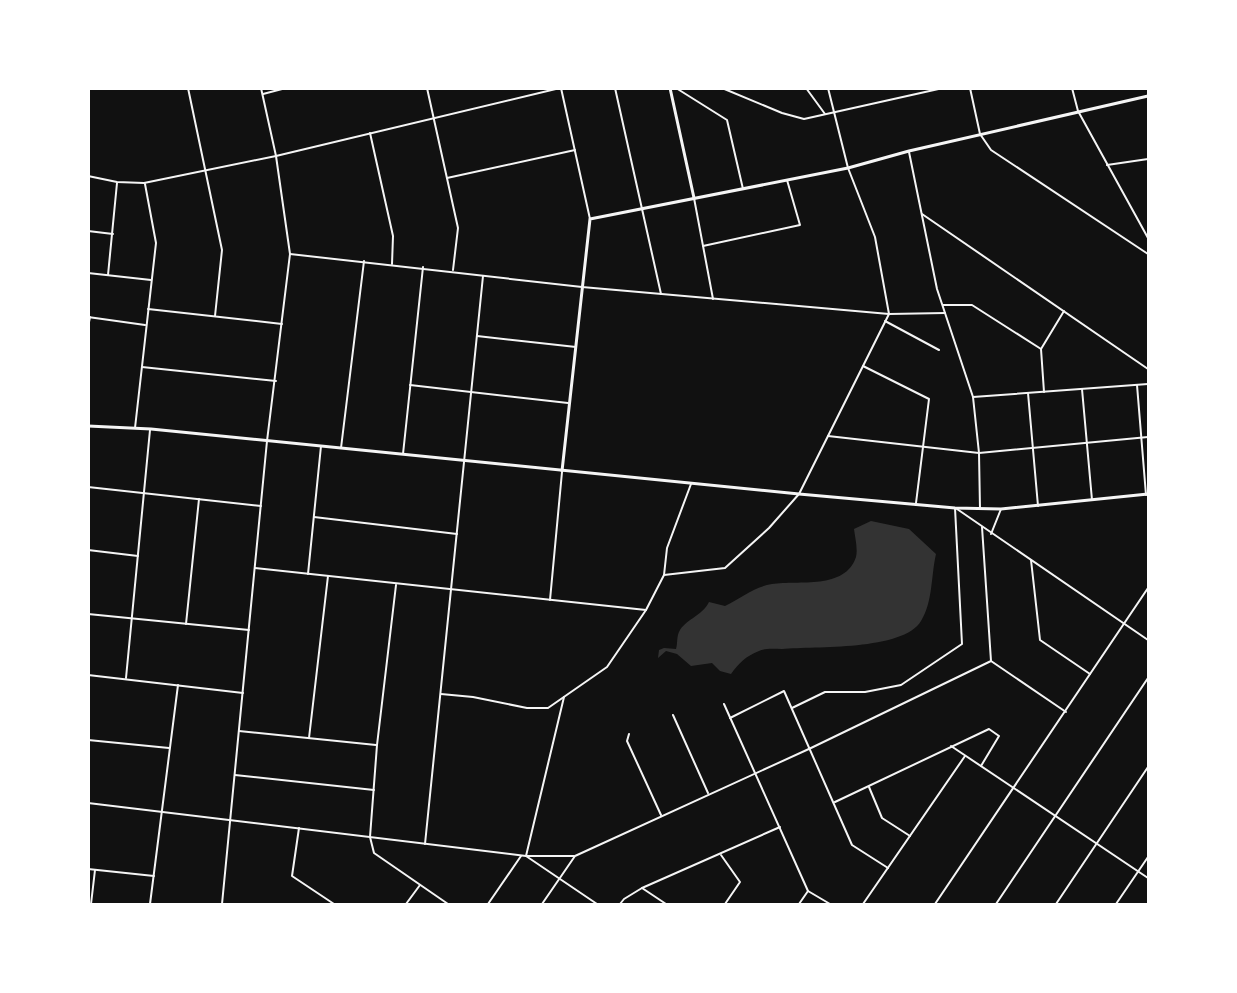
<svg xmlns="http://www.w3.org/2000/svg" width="1237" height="993" viewBox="0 0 1237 993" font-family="'Source Sans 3',sans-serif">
<rect width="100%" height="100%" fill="#111"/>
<path fill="#333" d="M 871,521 L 909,529 L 936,554 C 931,575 933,602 921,621 C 903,651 815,646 782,649 C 774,649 766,648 759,651 C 746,656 739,663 731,674 L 720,671 L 712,663 L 691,666 L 677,654 L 666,651 L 658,658 L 659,650 L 664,648 L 676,649 C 678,643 676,637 680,630 C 688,618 702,616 709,602 L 725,606 C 741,598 754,587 772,584 C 799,580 845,590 856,557 C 858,549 855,537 854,529 Z"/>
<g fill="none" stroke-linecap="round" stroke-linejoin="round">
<g stroke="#f5f5f5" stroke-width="2">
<polyline points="188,88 222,250 215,316"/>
<polyline points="427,88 458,228 453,270"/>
<polyline points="561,88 590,219"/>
<polyline points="615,88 661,294"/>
<polyline points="676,88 727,120 743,189"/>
<polyline points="722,88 782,113 804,119 943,88"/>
<polyline points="806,88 825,114"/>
<polyline points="970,88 980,134 991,150 1148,254"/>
<polyline points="1072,88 1078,111 1148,238"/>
<polyline points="263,94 286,88"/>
<polyline points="370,133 393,236 392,264"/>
<polyline points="909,152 937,289 973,397 979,453 980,509"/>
<polyline points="1107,165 1148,159"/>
<polyline points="88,176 117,182 144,183 276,156 560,88"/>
<polyline points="447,178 575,150"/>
<polyline points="694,198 713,299"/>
<polyline points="922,214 1148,369"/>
<polyline points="88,231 113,234"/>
<polyline points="703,246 800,225 787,180"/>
<polyline points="290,254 582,287 889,314 945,313"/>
<polyline points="88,273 151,280"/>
<polyline points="108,275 117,183"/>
<polyline points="943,305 972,305 1041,349"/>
<polyline points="148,309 282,324"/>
<polyline points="88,317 145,325"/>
<polyline points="885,321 939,350"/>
<polyline points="88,327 90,317"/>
<polyline points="477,336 576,347"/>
<polyline points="863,366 929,399 916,503"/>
<polyline points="142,367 276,381"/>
<polyline points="410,385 568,403"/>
<polyline points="1137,385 1146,495"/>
<polyline points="1082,389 1092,500"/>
<polyline points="1044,392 1041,349 1064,311"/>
<polyline points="1028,393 1038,506"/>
<polyline points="973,397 1148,384"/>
<polyline points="135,428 156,243 145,184"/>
<polyline points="828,436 979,453 1148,437"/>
<polyline points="341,448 364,261"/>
<polyline points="403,454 423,267"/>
<polyline points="88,487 261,506"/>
<polyline points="957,509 1148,640"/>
<polyline points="314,517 457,534"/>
<polyline points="991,534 1001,509"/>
<polyline points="88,550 138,556"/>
<polyline points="1031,560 1040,640 1090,674"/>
<polyline points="255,568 646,610"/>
<polyline points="308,574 321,446"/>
<polyline points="664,575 725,568 769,528 799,494 889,314 875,237 848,168 828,88"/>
<polyline points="396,585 377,745 370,837 374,853 448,904"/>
<polyline points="550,600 562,472"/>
<polyline points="88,614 249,630"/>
<polyline points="186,624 199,499"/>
<polyline points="991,661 1066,712"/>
<polyline points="88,675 243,693"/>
<polyline points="126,678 150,430"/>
<polyline points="441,694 473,697 527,708 548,708 607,667 646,610 664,575 667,548 691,484"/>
<polyline points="564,697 526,856 597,904"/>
<polyline points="724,704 808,891 830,904"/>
<polyline points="792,708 825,692 865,692 901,685 962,644 955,508"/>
<polyline points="673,715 708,793"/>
<polyline points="730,718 784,691 852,845 888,868"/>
<polyline points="239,731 376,745"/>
<polyline points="629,734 627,741 661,815"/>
<polyline points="309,738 328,576"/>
<polyline points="88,740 169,748"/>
<polyline points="951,746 1148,878"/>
<polyline points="235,775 374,790"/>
<polyline points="869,787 882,818 910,836"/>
<polyline points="835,802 989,729 999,736 981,766"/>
<polyline points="88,803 526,856 574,856"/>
<polyline points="299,828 292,876 334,904"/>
<polyline points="425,844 483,276"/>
<polyline points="721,855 740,882 725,904"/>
<polyline points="88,869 154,876"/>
<polyline points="642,888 666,904"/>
<polyline points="91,904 95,870"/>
<polyline points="150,904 178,685"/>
<polyline points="222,904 267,441 290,254 276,156 261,88"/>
<polyline points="406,904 420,885"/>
<polyline points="488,904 521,856"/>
<polyline points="542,904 575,856 811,748 991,661 982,527"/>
<polyline points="620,904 624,899 642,888 780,827"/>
<polyline points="799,904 808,891"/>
<polyline points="863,904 965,756"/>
<polyline points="935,904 1148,588"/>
<polyline points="996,904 1148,678"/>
<polyline points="1056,904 1148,767"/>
<polyline points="1116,904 1148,857"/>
</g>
<g stroke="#f5f5f5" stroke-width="3">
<polyline points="670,88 694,198"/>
<polyline points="88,426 151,429 799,494 955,508 1001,509 1148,494"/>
<polyline points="562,471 590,219 848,168 909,151 1148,96"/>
</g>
</g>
<rect width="1237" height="993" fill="none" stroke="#ffffff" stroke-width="180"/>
</svg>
